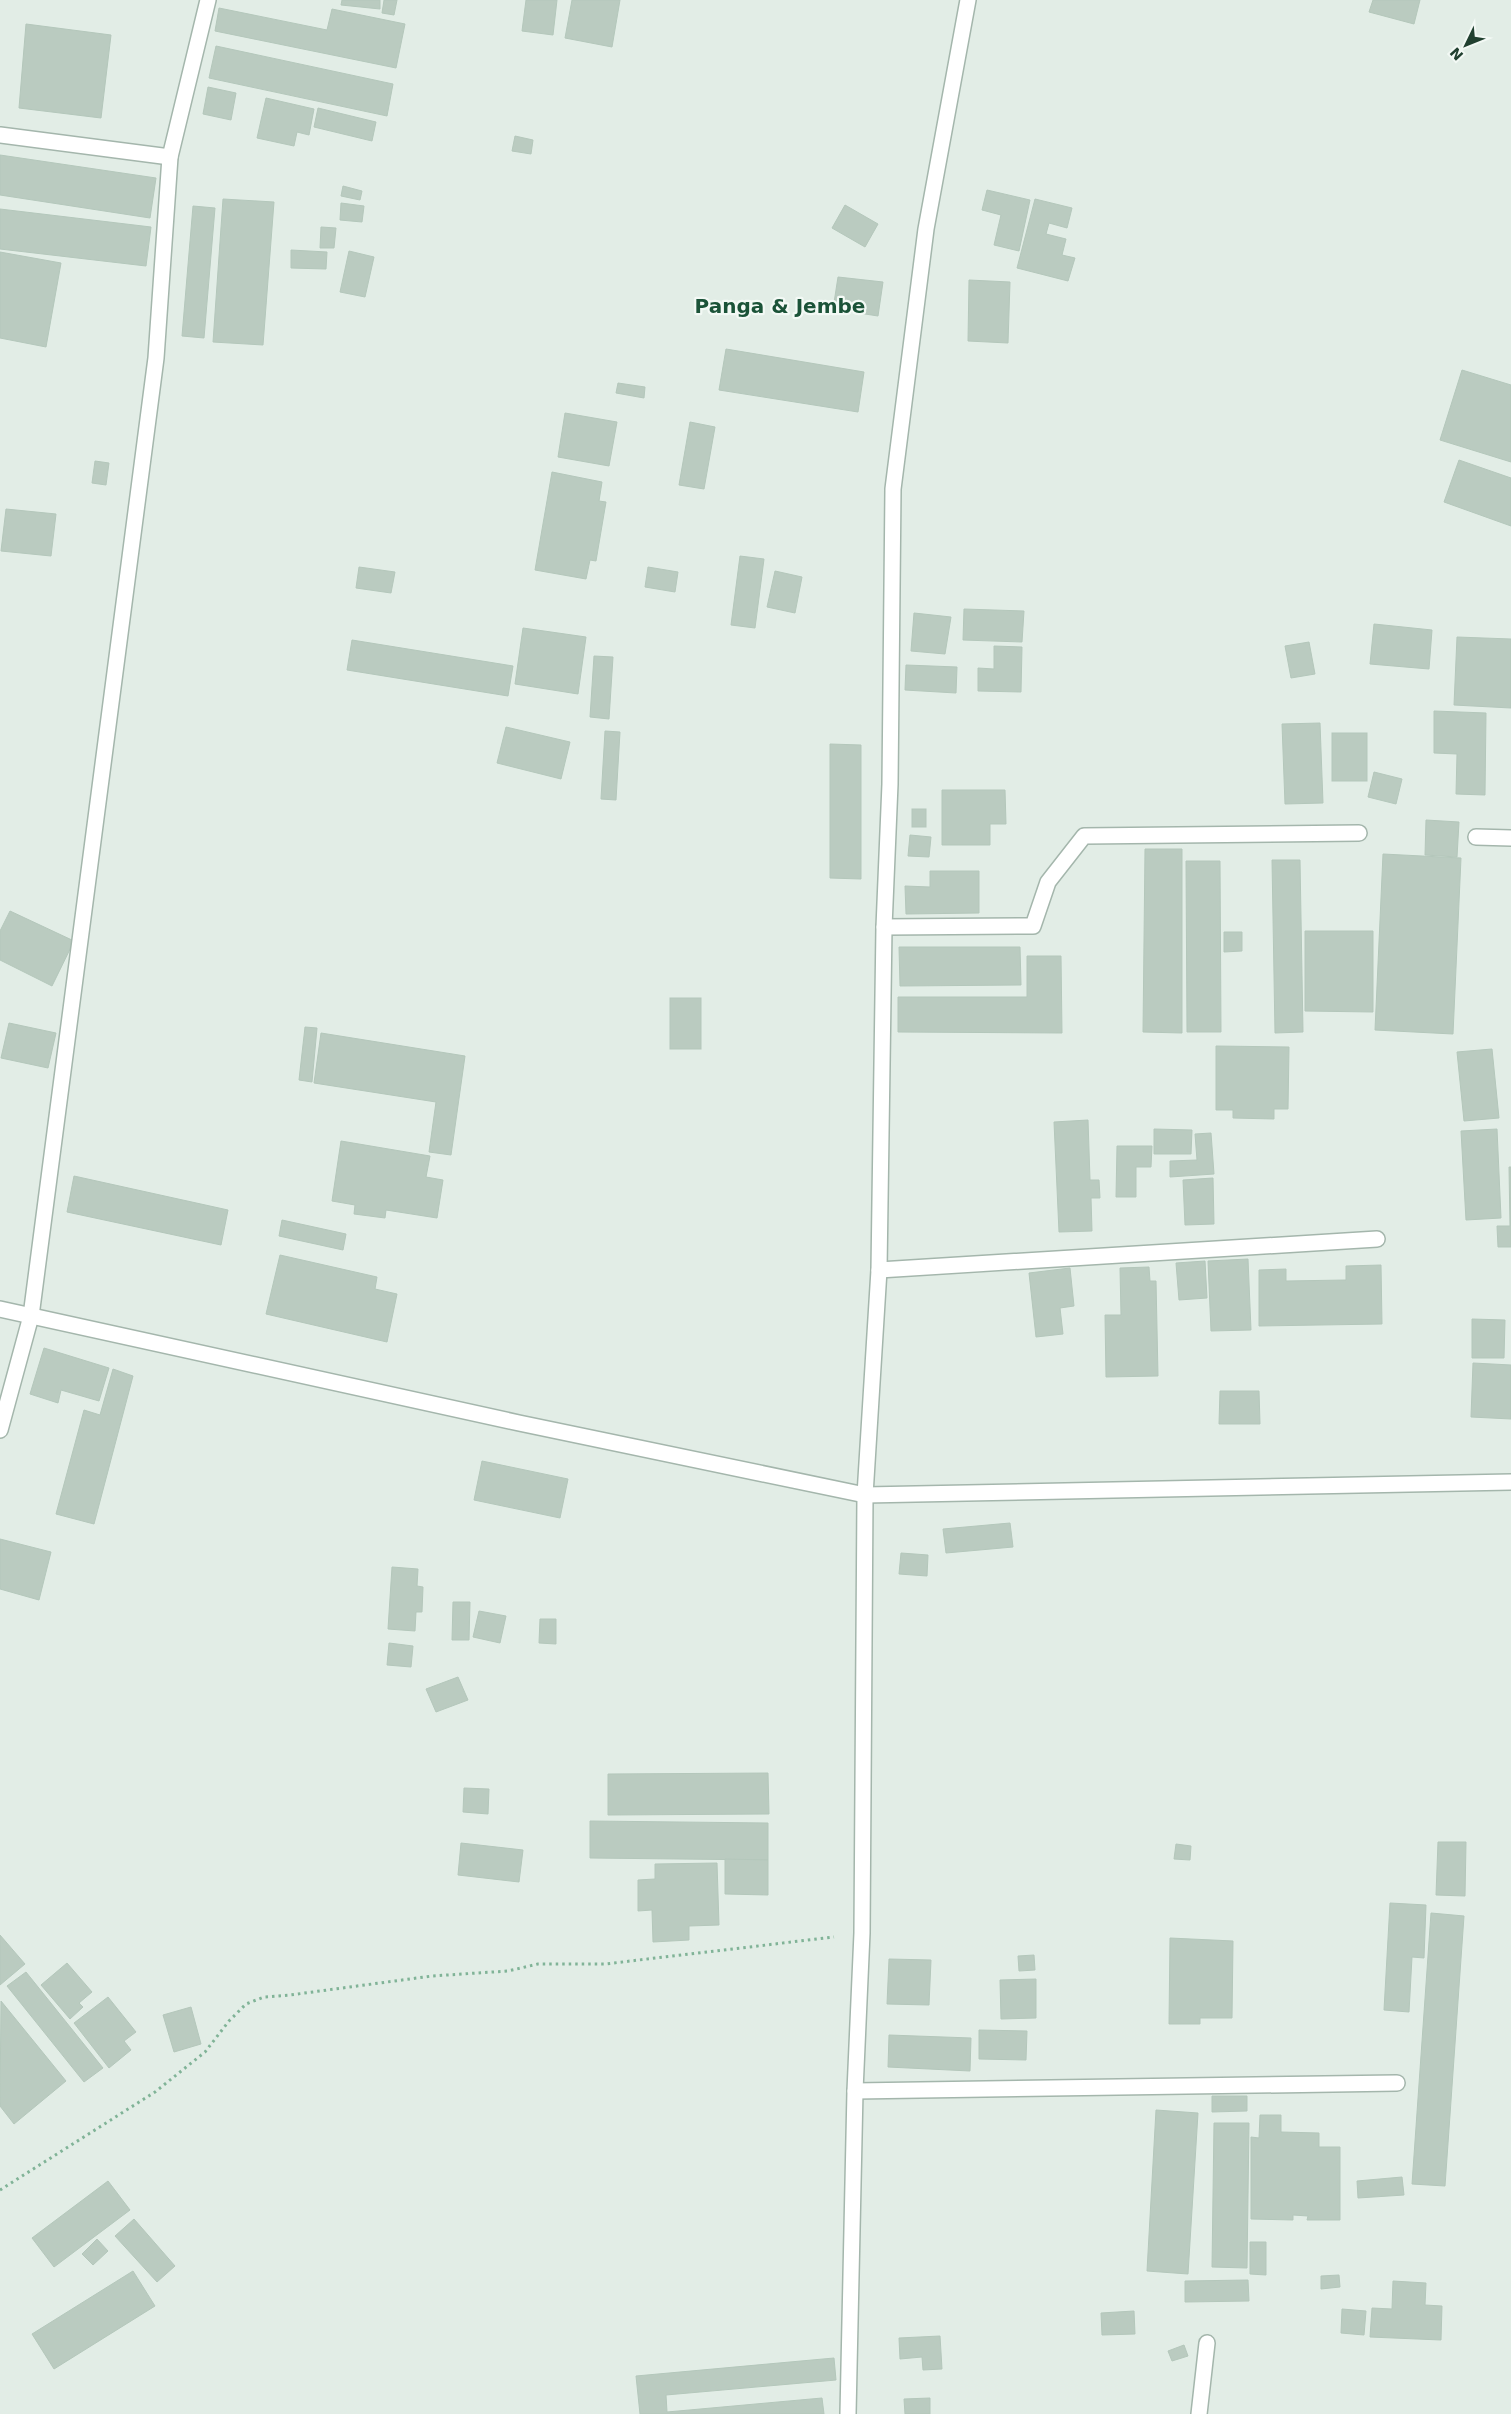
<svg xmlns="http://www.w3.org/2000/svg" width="1511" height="2414" viewBox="0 0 1511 2414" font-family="'DejaVu Sans',sans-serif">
<rect width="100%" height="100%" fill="#e2ede6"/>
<g fill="#bacbc0" stroke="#b4c7bb">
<polygon points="342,0 380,0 380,9 341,5"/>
<polygon points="384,0 397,0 394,15 382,13"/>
<polygon points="526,0 557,0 553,35 522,31"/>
<polygon points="572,0 620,0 612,47 565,38"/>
<polygon points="1373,0 1420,0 1414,24 1369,12"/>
<polygon points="219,8 327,30 332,9 405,24 396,68 215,31"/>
<polygon points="26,24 111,35 101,118 19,108"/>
<polygon points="216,46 393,84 387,116 209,78"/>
<polygon points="208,87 236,93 231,120 203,114"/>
<polygon points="266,98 314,109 309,135 297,132 294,146 257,138"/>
<polygon points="318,108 376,122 372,141 314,127"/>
<polygon points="515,136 533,140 531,154 512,151"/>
<polygon points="0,155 156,178 150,218 0,195"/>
<polygon points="343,186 362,191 360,200 341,196"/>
<polygon points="987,190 1030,200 1019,251 994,245 1001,215 982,210"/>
<polygon points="223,199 274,202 263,345 213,342"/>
<polygon points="1035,199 1072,208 1067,228 1049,223 1046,234 1066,239 1062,255 1075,258 1068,281 1017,268"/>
<polygon points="341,203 364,206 362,222 340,220"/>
<polygon points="845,205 878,224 865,247 832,228"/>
<polygon points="193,206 215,208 204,338 182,336"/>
<polygon points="0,209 151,227 146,266 0,249"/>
<polygon points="321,227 336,228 334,248 320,248"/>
<polygon points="291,250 327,252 326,269 291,268"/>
<polygon points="349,251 374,257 365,297 340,292"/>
<polygon points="0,252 61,263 46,347 0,338"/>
<polygon points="838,277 883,282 878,316 833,309"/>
<polygon points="969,280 1010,282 1008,343 968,341"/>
<polygon points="726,349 864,372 858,412 719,390"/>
<polygon points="1462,370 1511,385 1511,462 1440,440"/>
<polygon points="618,383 645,387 644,398 616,393"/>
<polygon points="565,413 617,422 609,466 558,457"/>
<polygon points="690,422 715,427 704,489 679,485"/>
<polygon points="1459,460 1511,478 1511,526 1444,502"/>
<polygon points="95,461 109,463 106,485 92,483"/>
<polygon points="552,472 602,482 599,501 606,502 596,561 590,560 586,579 535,570"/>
<polygon points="6,509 56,514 51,556 1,551"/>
<polygon points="740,556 764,559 755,628 731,625"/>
<polygon points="359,567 395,572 391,593 356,588"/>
<polygon points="648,567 678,572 675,592 645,587"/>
<polygon points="775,571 802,577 795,613 767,607"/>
<polygon points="964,609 1024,611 1022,642 963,640"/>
<polygon points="914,613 951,617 945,654 911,651"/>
<polygon points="1374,624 1432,630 1429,669 1370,664"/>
<polygon points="523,628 586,637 578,694 515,684"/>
<polygon points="1457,637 1511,639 1511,708 1454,705"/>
<polygon points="352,640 513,666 508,696 347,670"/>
<polygon points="1309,642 1315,674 1291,678 1285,646"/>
<polygon points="994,646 1022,647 1021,692 978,691 978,668 994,669"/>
<polygon points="594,656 613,657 609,719 590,717"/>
<polygon points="906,665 957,667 956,693 905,690"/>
<polygon points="1434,711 1486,713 1485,795 1456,794 1457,754 1434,753"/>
<polygon points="1320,723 1323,803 1285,804 1282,724"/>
<polygon points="506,727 570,742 561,779 497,763"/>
<polygon points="605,731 620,732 616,800 601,799"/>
<rect x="1332" y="733" width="35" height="48"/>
<polygon points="830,744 861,745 861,879 830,878"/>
<polygon points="1374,772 1402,779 1396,804 1368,797"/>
<polygon points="942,790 1005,790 1006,824 990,824 990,845 942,845"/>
<rect x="912" y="809" width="14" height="18"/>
<polygon points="1426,820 1459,822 1457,857 1425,855"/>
<polygon points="910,835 931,837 929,857 908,856"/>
<polygon points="1145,849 1182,849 1182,1033 1143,1032"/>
<polygon points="1383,854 1461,858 1453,1034 1375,1030"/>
<polygon points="1272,860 1300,860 1303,1032 1275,1033"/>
<polygon points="1186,861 1220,861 1221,1032 1187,1032"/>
<polygon points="930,871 979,871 979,913 906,914 905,886 930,887"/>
<polygon points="10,911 74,941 52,986 0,960 0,931"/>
<polygon points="1305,931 1373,931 1373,1012 1305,1011"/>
<polygon points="1224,932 1242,932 1242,951 1224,952"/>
<polygon points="899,947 1020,947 1021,985 900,986"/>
<polygon points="1027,956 1061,956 1062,1033 898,1032 898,997 1027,997"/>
<rect x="670" y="998" width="31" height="51"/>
<polygon points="9,1023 56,1033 48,1068 1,1058"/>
<polygon points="305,1027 317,1028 312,1082 299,1080"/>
<polygon points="321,1033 465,1056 451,1155 429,1152 436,1102 314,1083"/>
<polygon points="1216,1046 1289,1047 1288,1109 1274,1109 1274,1119 1233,1118 1233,1110 1216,1110"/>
<polygon points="1492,1049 1499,1118 1464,1121 1457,1052"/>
<polygon points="1088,1120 1090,1180 1099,1180 1100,1198 1091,1198 1092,1231 1059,1232 1054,1122"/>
<polygon points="1154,1129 1192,1130 1191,1154 1154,1154"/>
<polygon points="1497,1129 1501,1218 1466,1220 1461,1131"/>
<polygon points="1211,1133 1214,1174 1170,1177 1170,1161 1197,1160 1195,1134"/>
<polygon points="341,1141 430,1156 426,1177 443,1180 437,1218 386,1210 385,1218 354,1214 355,1205 332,1201"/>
<polygon points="1117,1146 1152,1146 1151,1167 1136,1167 1136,1197 1116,1197"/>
<polygon points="1509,1167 1511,1167 1511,1247 1498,1247 1497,1226 1510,1226"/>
<polygon points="74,1176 228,1210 221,1245 67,1212"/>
<polygon points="1213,1178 1214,1224 1185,1225 1183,1180"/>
<polygon points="282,1220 346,1234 343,1250 279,1236"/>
<polygon points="280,1255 377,1277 375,1289 397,1294 387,1342 266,1314"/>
<polygon points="1248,1259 1251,1330 1211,1331 1208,1261"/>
<polygon points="1205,1261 1207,1298 1179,1300 1176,1263"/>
<polygon points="1381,1265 1382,1324 1259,1326 1259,1270 1286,1269 1286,1281 1346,1280 1346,1266"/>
<polygon points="1149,1267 1150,1281 1156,1281 1158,1376 1106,1377 1105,1315 1121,1315 1120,1268"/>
<polygon points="1070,1268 1074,1306 1060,1308 1063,1334 1036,1337 1029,1273"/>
<polygon points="1472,1319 1505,1320 1504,1358 1472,1358"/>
<polygon points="44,1348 109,1368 99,1401 61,1390 58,1403 30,1394"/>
<polygon points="1473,1363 1511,1365 1511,1419 1471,1417"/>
<polygon points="113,1369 133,1376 94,1524 56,1514 84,1410 100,1415"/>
<polygon points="1220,1391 1259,1391 1260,1424 1219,1424"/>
<polygon points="482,1461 568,1479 560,1518 474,1500"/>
<polygon points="1010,1523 1013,1547 946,1553 943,1529"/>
<polygon points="0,1539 51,1552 39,1600 0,1589"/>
<polygon points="901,1553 928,1555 927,1576 899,1574"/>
<polygon points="392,1567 418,1569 417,1586 423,1587 422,1612 416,1612 415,1631 388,1629"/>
<polygon points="453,1602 470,1602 469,1640 452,1640"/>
<polygon points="479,1611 506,1616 500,1643 473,1637"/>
<polygon points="540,1619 556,1619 556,1644 539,1643"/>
<polygon points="389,1643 413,1646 411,1667 387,1665"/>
<polygon points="458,1677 468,1700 436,1712 426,1689"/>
<polygon points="768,1773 769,1814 608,1815 608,1774"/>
<polygon points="464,1788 489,1789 488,1814 463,1812"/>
<polygon points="590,1821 768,1823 768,1860 590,1858"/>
<polygon points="1438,1842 1466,1842 1465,1896 1436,1895"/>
<polygon points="461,1843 523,1850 519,1882 458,1875"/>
<polygon points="1176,1844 1191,1846 1190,1860 1174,1859"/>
<polygon points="725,1859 768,1860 768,1895 725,1894"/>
<polygon points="717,1863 719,1925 689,1926 689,1940 653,1942 652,1910 638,1911 638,1880 655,1879 655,1864"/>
<polygon points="1390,1903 1426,1905 1424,1958 1412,1957 1409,2012 1384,2010"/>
<polygon points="1431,1913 1464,1916 1445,2186 1412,2184"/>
<polygon points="0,1935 25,1964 0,1985"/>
<polygon points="1170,1938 1233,1941 1232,2018 1200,2018 1200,2024 1169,2024"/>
<polygon points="1034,1955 1035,1970 1019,1971 1018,1956"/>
<polygon points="889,1959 931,1960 929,2005 887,2004"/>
<polygon points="67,1963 92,1992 79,2003 83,2007 70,2019 41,1985"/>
<polygon points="26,1972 103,2068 84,2082 7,1986"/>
<polygon points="1036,1979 1036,2018 1001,2019 1000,1980"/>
<polygon points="108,1997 136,2032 124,2041 131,2050 109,2068 74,2023"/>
<polygon points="1,2001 66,2081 14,2124 0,2106"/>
<polygon points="191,2007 201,2044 174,2052 163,2015"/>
<polygon points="979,2030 1027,2031 1026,2060 979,2059"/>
<polygon points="889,2035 971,2038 970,2071 888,2067"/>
<polygon points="1212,2096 1247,2096 1247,2111 1212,2112"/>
<polygon points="1156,2110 1198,2113 1188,2274 1147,2271"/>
<polygon points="1260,2115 1281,2115 1281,2132 1319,2133 1319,2147 1340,2147 1340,2220 1307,2220 1308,2216 1293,2215 1293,2220 1251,2219 1251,2137 1259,2138"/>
<polygon points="1214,2123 1249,2123 1247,2268 1212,2267"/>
<polygon points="1402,2177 1404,2195 1358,2198 1357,2181"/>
<polygon points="108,2181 130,2210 54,2267 32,2238"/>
<polygon points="134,2219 175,2266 157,2282 115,2236"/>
<polygon points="97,2239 108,2251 93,2265 82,2254"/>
<polygon points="1250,2242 1266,2242 1266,2275 1250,2274"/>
<polygon points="133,2271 155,2306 54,2369 32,2334"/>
<polygon points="1339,2275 1340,2287 1321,2289 1321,2276"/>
<polygon points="1248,2280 1249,2301 1185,2302 1185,2281"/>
<polygon points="1393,2281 1426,2283 1425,2305 1442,2306 1441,2340 1370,2337 1372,2308 1392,2309"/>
<polygon points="1342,2309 1366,2311 1364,2335 1341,2333"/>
<polygon points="1134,2311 1135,2334 1102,2335 1101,2313"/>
<polygon points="940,2336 942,2369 923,2370 922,2357 900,2359 899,2338"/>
<polygon points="1184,2345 1188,2356 1172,2361 1168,2351"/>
<polygon points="834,2358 836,2380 666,2395 667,2412 822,2398 824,2414 640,2414 636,2376"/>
<polygon points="930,2398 930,2414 905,2414 904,2399"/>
</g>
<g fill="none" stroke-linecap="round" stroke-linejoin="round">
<defs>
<g id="minor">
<polyline points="0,135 170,157"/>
<polyline points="1476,837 1511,838"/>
<polyline points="884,927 1033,926 1048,882 1084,836 1359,833"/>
<polyline points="879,1270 1377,1239"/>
<polyline points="0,1309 519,1423 865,1495 1511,1482"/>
<polyline points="0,1430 31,1316 156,358 170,157 208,0"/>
<polyline points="855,2091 1397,2083"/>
<polyline points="848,2414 855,2091 862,1933 865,1495 879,1270 884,927 890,784 893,489 926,229 968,0"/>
<polyline points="1199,2414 1207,2343"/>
</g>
</defs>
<use href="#minor" stroke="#a4b6ac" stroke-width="18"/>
<polyline stroke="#80b397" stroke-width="3" stroke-dasharray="2.5 4" stroke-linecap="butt" points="0,2190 155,2092 205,2052 229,2021 246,2004 264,1997 290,1995 432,1976 508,1971 538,1964 605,1964 834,1937"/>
<use href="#minor" stroke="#fff" stroke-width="15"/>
</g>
<g text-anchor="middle" stroke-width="4.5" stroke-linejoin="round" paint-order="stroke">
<g font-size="20" font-weight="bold" fill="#1b5338" stroke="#f3f9f5">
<text x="780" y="313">Panga &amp; Jembe</text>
</g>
</g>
<g transform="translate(1466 45) rotate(227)" stroke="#f3f9f5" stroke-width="4" paint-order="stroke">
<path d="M0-4L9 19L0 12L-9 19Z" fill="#214030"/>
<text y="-8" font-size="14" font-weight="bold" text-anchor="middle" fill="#214030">N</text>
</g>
</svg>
